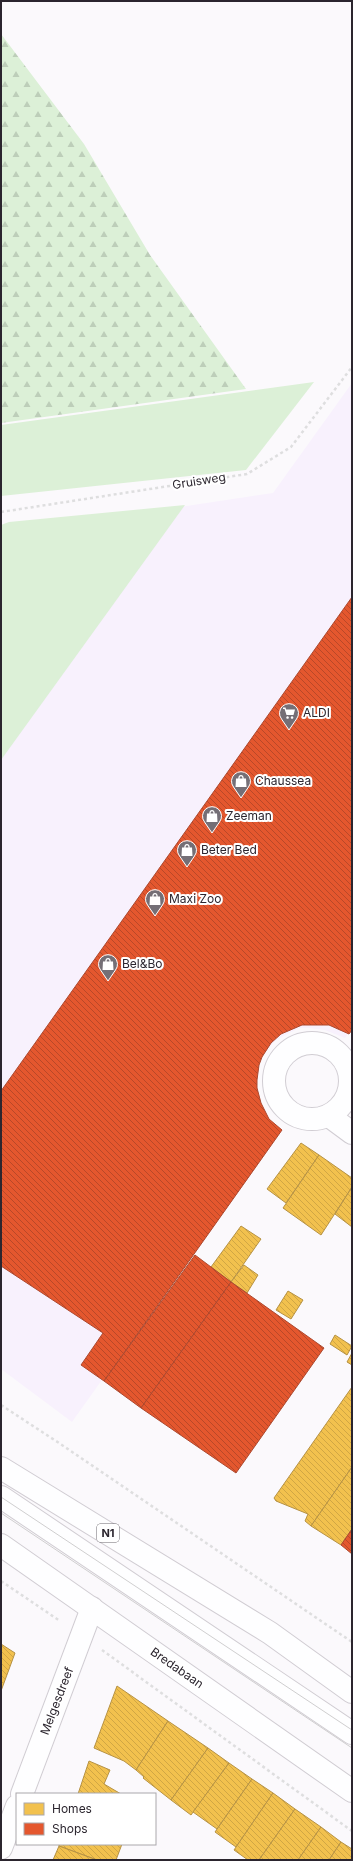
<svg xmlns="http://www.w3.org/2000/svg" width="353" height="1861" viewBox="0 0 353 1861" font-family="Inter,sans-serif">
<defs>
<pattern id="forest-firs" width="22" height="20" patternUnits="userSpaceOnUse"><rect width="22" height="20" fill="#dcf0d7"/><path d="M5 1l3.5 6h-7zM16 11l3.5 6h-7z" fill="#bdceb9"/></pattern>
<pattern id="homes-back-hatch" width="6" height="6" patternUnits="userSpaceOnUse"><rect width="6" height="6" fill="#f2c14e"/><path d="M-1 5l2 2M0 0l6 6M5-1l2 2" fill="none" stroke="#d0a644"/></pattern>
<pattern id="shops-back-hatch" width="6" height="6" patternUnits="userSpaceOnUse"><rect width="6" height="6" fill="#e4572e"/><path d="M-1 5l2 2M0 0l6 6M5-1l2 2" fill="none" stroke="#b94828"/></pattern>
</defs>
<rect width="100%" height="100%" fill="#fbf9fc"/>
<polygon fill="#f8f1fd" points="352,383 352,1028 345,1038 325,1030 309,1028 299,1028 276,1040 264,1053 257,1068 253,1088 276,1135 72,1422 1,1369 1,735 160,510 273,493"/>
<g fill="#dcf0d7">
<polygon points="314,382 246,470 1,496 1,425"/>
<polygon points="185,505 1,760 1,525 9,522"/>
</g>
<polygon fill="url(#forest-firs)" points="1,34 84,144 150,255 246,389 1,423"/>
<g fill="url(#homes-back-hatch)" stroke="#b69244">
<polygon points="301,1143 319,1155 286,1203 267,1189"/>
<polygon points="319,1155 352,1178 352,1187 321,1235 283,1208"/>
<polygon points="352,1187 352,1227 335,1214"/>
<polygon points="241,1226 261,1239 231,1282 211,1267"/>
<polygon points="244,1265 258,1275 247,1293 231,1282"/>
<polygon points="288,1291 303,1300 291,1319 276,1310"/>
<polygon points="335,1335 352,1346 347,1355 330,1344"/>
<polygon points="352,1353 352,1365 347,1362"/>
<polygon points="352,1387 352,1467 311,1526 305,1521 308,1514 276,1501 274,1498"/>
<polygon points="352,1467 352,1529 341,1545 311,1526"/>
<polygon points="1,1644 15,1653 1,1691"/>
<polygon points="117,1686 168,1721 136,1770 124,1761 94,1748"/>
<polygon points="168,1721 208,1748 171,1800 143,1778 144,1777 136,1770"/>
<polygon points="208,1748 229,1763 191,1815 171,1800"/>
<polygon points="89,1761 110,1770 104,1784 121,1794 78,1794"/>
<polygon points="229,1763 252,1779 217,1829 193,1812"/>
<polygon points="252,1779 273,1793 236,1847 215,1832"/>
<polygon points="273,1793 295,1809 259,1860 248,1860 234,1850"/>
<polygon points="295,1809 321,1827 298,1860 259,1860"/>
<polygon points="321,1827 341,1842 329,1860 298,1860"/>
<polygon points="341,1842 352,1849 352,1860 329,1860"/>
<polygon points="59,1844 122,1844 116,1860 97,1860 59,1846"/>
<polygon points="59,1846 97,1860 53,1860"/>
</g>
<g fill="url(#shops-back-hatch)" stroke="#ac482e">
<polygon points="352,597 352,1030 349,1034 329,1025 302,1025 281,1034 271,1043 262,1057 259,1065 257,1080 257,1088 261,1103 269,1119 282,1130 104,1381 81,1365 103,1333 1,1266 1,1091"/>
<polygon points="195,1255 231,1282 141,1408 104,1381"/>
<polygon points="231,1282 324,1348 236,1473 141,1408"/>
<polygon points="352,1529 352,1554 341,1545"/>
</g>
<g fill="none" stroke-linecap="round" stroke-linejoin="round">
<defs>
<g id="minor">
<circle cx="312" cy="1081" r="38"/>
<polyline points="329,1116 352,1133"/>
<polyline points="1,1497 352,1733"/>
<polyline points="22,1794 92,1608"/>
<polyline points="1,1848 17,1806"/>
</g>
<g id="major">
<polyline points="1,1468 270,1633 352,1692"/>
<polyline points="1,1545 352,1791"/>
</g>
</defs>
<use href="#minor" stroke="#d1cdd3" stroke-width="24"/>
<use href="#major" stroke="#d1cdd3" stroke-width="24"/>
<g stroke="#dededf" stroke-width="2.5" stroke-dasharray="3 3" stroke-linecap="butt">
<polyline points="1,512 247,474 291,447 352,367"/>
<polyline points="1,1405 59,1443 352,1642"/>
<polyline points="1,1581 60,1621"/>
<polyline points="102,1650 352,1831"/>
</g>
<use href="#minor" stroke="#fefeff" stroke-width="22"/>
<use href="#major" stroke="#fefeff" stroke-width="22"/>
<g stroke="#cfcecf" stroke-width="1">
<polyline points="1,1497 352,1730"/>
<polyline points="1,1513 352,1748"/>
</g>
</g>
<defs>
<symbol id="supermarket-pin" viewBox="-11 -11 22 30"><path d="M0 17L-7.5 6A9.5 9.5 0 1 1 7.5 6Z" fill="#746f76" stroke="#fff"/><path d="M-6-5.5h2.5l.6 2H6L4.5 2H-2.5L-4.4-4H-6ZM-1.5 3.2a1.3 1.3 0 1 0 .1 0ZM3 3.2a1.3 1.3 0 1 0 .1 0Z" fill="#fff"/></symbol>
<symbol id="shop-pin" viewBox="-11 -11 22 30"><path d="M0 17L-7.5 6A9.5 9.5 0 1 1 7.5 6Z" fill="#746f76" stroke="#fff"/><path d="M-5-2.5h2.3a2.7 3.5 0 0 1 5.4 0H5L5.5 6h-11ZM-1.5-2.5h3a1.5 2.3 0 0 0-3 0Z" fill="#fff"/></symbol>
</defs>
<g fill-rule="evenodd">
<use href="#supermarket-pin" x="278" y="702" width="22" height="30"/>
<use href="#shop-pin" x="230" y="770" width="22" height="30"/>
<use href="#shop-pin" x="201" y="805" width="22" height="30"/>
<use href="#shop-pin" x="176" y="839" width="22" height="30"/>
<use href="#shop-pin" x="144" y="888" width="22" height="30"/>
<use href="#shop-pin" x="97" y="953" width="22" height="30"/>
</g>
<g text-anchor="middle" stroke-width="4" stroke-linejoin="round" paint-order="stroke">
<rect fill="#fff" stroke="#6b666d" stroke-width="1" x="97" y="1524" width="22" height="18" rx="3"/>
<g font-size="11" font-weight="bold" fill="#2b252e">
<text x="108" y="1537">N1</text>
</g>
<g font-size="12" fill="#2b252e" stroke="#fff">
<text transform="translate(199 481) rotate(-9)" y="4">Gruisweg</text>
<text transform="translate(177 1668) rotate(35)" y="4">Bredabaan</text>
<text transform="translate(57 1701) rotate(-69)" y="4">Melgesdreef</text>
</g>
<g font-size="12" fill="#2b252e" stroke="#fff" text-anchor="start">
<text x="303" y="717">ALDI</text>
<text x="255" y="785">Chaussea</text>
<text x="226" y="820">Zeeman</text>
<text x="201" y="854">Beter Bed</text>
<text x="169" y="903">Maxi Zoo</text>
<text x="122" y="968">Bel&amp;Bo</text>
</g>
</g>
<rect width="353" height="1861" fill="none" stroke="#2b252e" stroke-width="4"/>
<rect x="16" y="1793" width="140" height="52" fill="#ffffff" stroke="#aaa8ab"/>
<rect x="24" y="1803" width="20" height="12" fill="#f2c14e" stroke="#aaa8ab"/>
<text x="52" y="1813" font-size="12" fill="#2b252e">Homes</text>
<rect x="24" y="1823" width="20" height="12" fill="#e4572e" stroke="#aaa8ab"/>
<text x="52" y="1833" font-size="12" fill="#2b252e">Shops</text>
</svg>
